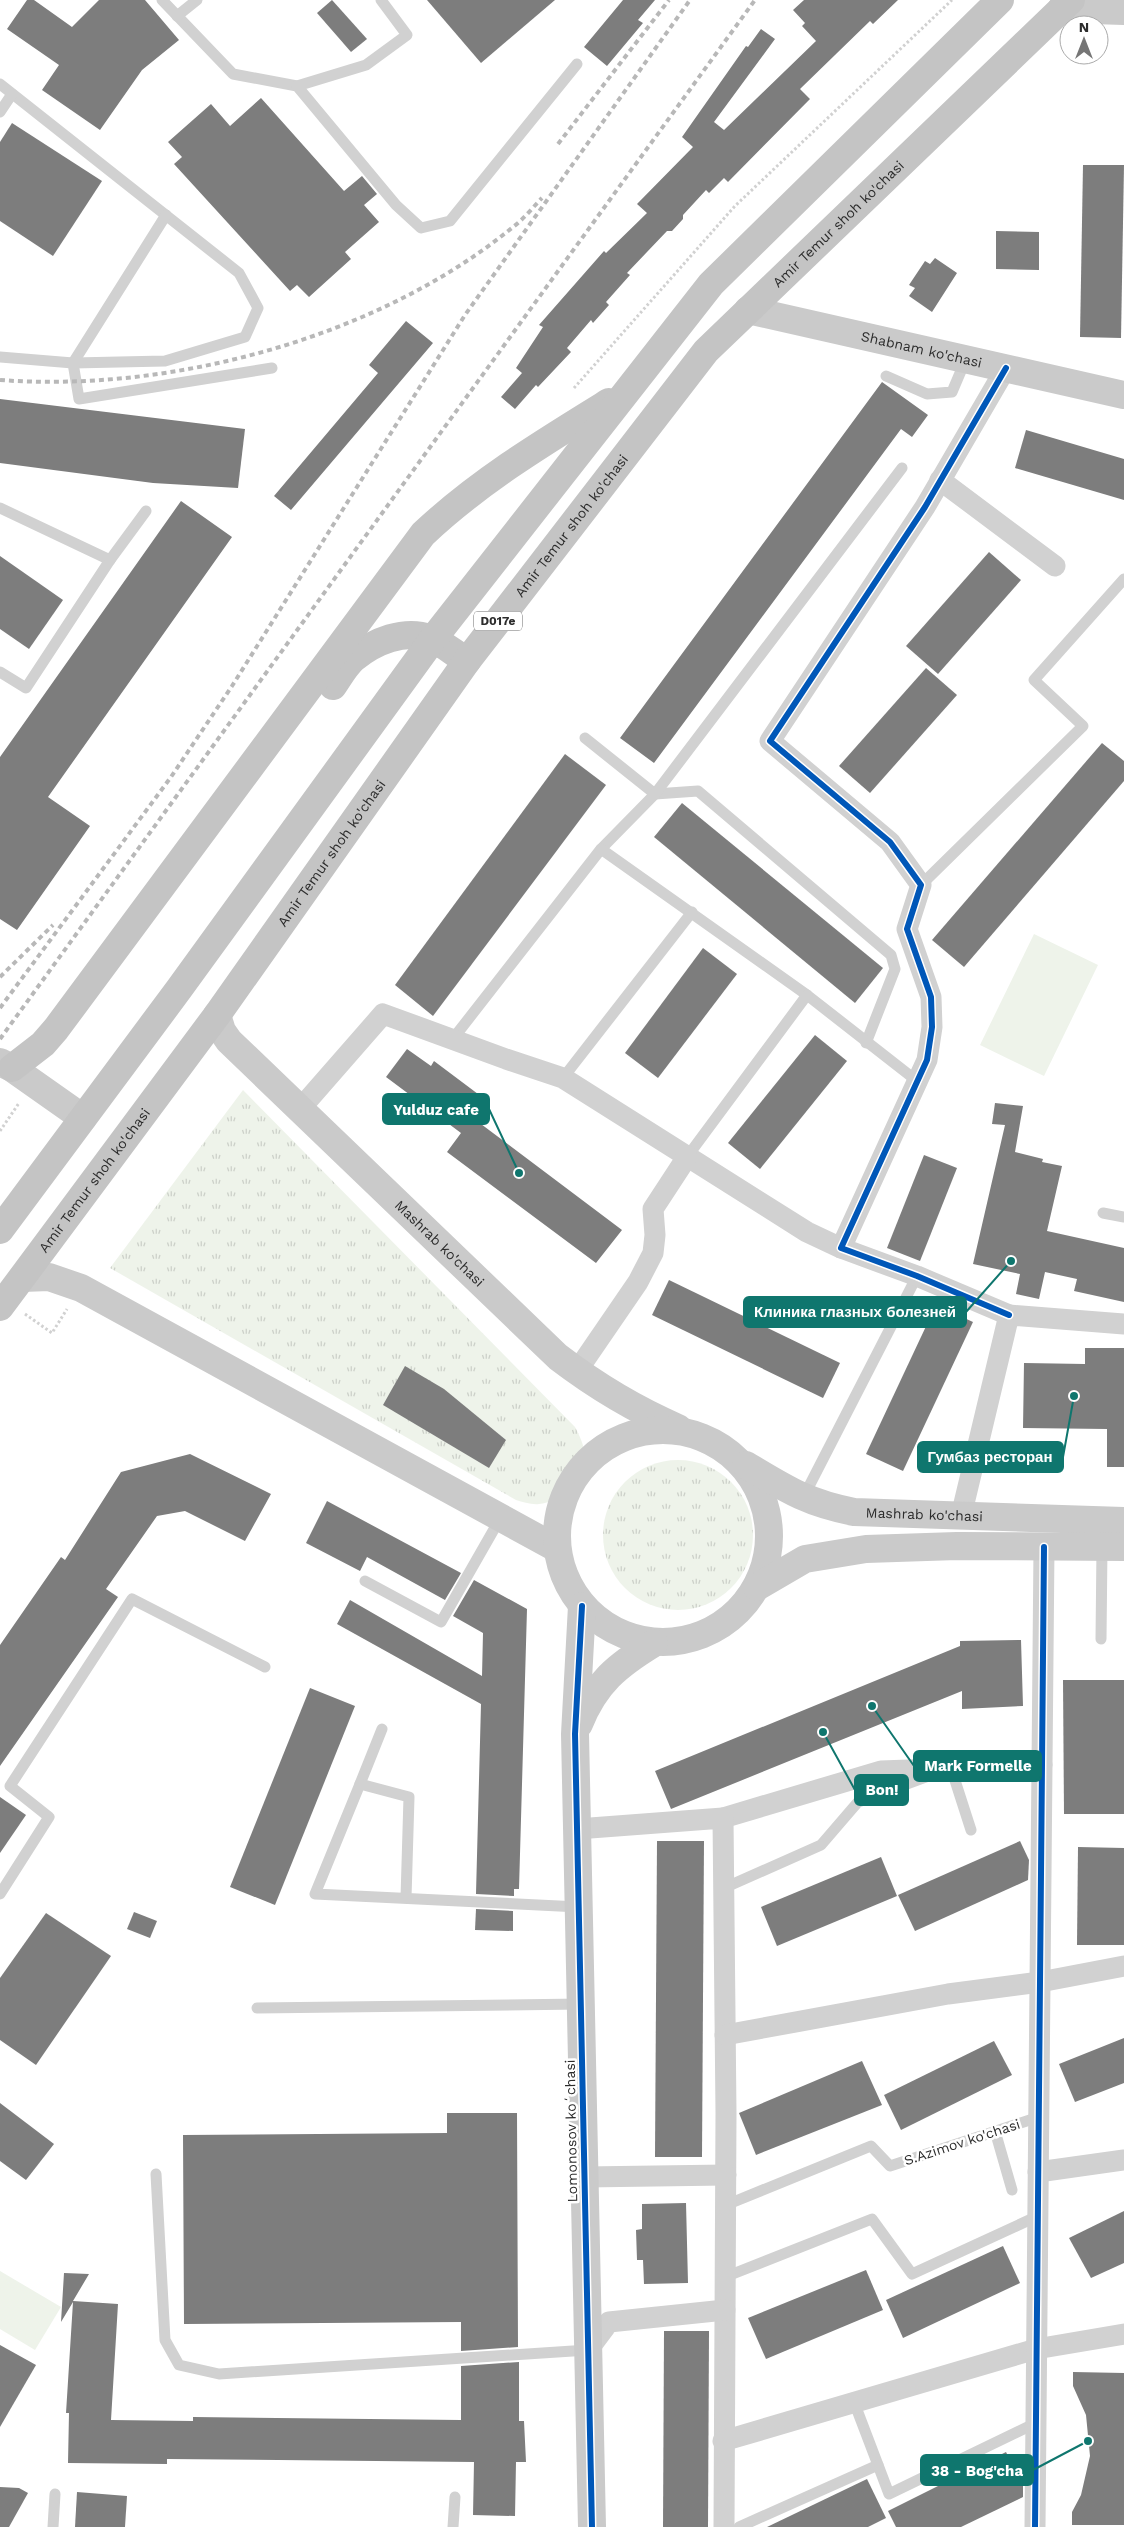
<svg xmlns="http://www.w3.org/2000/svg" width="1124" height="2527" viewBox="0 0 1124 2527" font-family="'Work Sans',sans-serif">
<defs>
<pattern id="grass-tufts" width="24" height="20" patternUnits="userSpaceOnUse" patternTransform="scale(1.25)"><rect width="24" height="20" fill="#eef3ea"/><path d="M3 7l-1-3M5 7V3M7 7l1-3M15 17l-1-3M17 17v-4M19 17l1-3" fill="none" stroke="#ccd0c9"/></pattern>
</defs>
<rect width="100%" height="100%" fill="#fff"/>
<g fill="url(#grass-tufts)">
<path d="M 243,1090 L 575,1427 C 580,1437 586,1448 584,1460 C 580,1481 560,1502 539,1504 C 532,1505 523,1502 516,1500 L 110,1268 Z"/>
<circle cx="678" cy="1535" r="75"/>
</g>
<g fill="#eef3ea">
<polygon points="1034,934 1098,965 1044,1076 980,1045"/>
<polygon points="0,2271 61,2307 35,2350 0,2329"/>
</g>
<g fill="#7d7d7d">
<polygon points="27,0 34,0 72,27 99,0 145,0 179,40 142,70 100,130 42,90 59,65 7,29"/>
<polygon points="332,0 367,39 351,52 317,13"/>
<polygon points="427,0 555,0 481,63"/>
<polygon points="623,0 655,0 638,20 643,23 607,66 584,47"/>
<polygon points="804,0 898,0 873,24 870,21 800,89 810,99 728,182 724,178 709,193 706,190 683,215 683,219 672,231 667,231 627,273 630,275 606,302 609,305 593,323 591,320 567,348 571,352 538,387 536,385 515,409 501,397 522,373 516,368 543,327 539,325 604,251 606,253 647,213 637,204 693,147 682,137 746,46 748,47 761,29 775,39 714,122 724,130 816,41 802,26 805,23 793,10"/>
<polygon points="261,98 344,191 362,176 377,194 364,205 379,222 345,252 351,259 309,297 297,285 290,291 174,164 182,157 168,142 211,104 230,126"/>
<polygon points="12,123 102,181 53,256 0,221 0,142"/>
<polygon points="1083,165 1124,165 1121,338 1080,337"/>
<polygon points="996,231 1039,232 1039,270 996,269"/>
<polygon points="935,258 957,273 932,312 909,296 915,288 909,285 925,261 930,264"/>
<polygon points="406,321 433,343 291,510 274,496 378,373 369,365"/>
<polygon points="882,382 928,415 912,437 901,429 654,763 620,738"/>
<polygon points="0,399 245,429 238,488 153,483 0,463"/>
<polygon points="1026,430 1124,459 1124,500 1015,468"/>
<polygon points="181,501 232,537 48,797 90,826 17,930 0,919 0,757"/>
<polygon points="989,552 1021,580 938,674 906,646"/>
<polygon points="0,556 63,600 29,649 0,629"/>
<polygon points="926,668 957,695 870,793 839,766"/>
<polygon points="1102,743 1124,761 1124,781 964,967 932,940"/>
<polygon points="565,754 606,785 433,1016 395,985"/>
<polygon points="682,803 883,968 855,1003 654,837"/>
<polygon points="703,948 737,974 658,1078 625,1053"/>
<polygon points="815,1035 847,1061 760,1169 728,1143"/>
<polygon points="407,1049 431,1066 434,1061 486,1100 473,1118 622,1230 596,1263 447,1152 461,1133 386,1077"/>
<polygon points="995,1103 1023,1106 1015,1152 1043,1159 1042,1162 1062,1166 1047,1231 1124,1248 1124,1302 1074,1291 1077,1279 1045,1272 1039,1299 1016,1294 1020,1274 973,1264 1005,1125 992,1124"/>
<polygon points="924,1155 957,1168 920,1261 887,1248"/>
<polygon points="669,1280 840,1363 823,1398 652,1315"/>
<polygon points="936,1305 973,1322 903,1471 866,1454"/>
<polygon points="1085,1348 1124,1348 1124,1467 1107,1467 1107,1429 1023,1428 1024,1363 1085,1364"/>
<polygon points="405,1366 444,1389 506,1440 489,1468 383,1405"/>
<polygon points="190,1454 271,1494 245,1541 185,1511 157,1516 106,1589 118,1597 0,1766 0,1645 61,1557 65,1560 121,1472"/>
<polygon points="327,1501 461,1573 445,1600 367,1557 360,1571 306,1543"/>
<polygon points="474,1580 527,1609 519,1889 514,1889 514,1896 476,1894 481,1704 337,1624 350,1600 482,1676 483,1633 453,1616"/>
<polygon points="1021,1640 1023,1706 962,1709 962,1691 671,1809 655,1771 960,1646 960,1641"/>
<polygon points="1063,1680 1124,1680 1124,1814 1064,1814"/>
<polygon points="310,1688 355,1706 275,1905 230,1887"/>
<polygon points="0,1797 26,1815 0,1853"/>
<polygon points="657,1841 704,1841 702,2157 655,2157"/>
<polygon points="1020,1841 1029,1860 1028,1880 915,1931 898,1895"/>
<polygon points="1078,1847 1124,1848 1124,1945 1077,1945"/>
<polygon points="881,1857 897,1896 777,1946 761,1907"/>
<polygon points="476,1909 513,1911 513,1931 475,1930"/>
<polygon points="134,1912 157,1921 150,1938 127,1929"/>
<polygon points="46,1913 111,1956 36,2065 0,2040 0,1978"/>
<polygon points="1124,2038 1124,2083 1075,2102 1059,2064"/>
<polygon points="994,2041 1012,2075 901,2130 884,2095"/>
<polygon points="862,2061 882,2105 756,2155 739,2113"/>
<polygon points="0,2103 54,2144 26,2180 0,2161"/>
<polygon points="447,2113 517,2113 518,2347 461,2351 461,2322 184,2324 183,2135 447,2133"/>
<polygon points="686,2203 688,2283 644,2284 643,2260 637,2260 636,2230 642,2229 642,2204"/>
<polygon points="1124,2211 1124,2263 1091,2278 1069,2238"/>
<polygon points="1003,2246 1020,2283 903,2338 886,2300"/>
<polygon points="866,2270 883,2310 766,2359 748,2318"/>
<polygon points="64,2273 89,2274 73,2301 118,2304 111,2420 193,2421 193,2417 461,2420 461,2366 519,2362 519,2421 524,2421 526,2462 516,2462 515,2516 473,2515 474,2462 167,2459 167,2464 68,2463 69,2413 66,2413 73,2302 61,2322"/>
<polygon points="664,2331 709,2331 708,2527 663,2527"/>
<polygon points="0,2345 36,2365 0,2427"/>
<polygon points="1073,2372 1124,2373 1124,2525 1072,2525 1072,2512 1081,2495 1090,2456 1086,2415 1073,2386"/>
<polygon points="1006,2452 1023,2486 1023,2497 961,2527 896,2527 888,2511"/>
<polygon points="867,2479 886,2518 868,2527 767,2527"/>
<polygon points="0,2487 19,2488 28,2493 9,2527 0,2527"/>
<polygon points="77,2492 127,2496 125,2527 75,2527"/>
</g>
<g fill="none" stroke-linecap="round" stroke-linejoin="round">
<g stroke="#d1d1d1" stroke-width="3" stroke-dasharray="2.5 2.5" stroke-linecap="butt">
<polyline points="574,388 735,206 952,0"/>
<polyline points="0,1131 19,1103"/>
<polyline points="25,1314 52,1333 67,1309"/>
</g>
<g stroke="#d1d1d1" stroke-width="11">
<polyline points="162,0 233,74 297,86 396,205 421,228 450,221 577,64"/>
<polyline points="177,16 197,0"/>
<polyline points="0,84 239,273 258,308 245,337 165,361 73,363 0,357"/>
<polyline points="297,86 366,65 407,35 381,0"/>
<polyline points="0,112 12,94"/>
<polyline points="166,215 73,363 79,399 272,368"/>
<polyline points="886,376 927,394 952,392 966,359"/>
<polyline points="0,508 110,560 26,688 0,672"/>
<polyline points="110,560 146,511"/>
<polyline points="585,738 655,794 698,791 891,955 895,969 866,1043"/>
<polyline points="601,849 655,794 902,468"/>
<polyline points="921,885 1083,726 1034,680 1124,579"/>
<polyline points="452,1040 601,849 807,995 917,1081"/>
<polyline points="563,1078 692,912"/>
<polyline points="687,1157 807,995"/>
<polyline points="1103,1213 1124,1217"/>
<polyline points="803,1498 917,1276"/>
<polyline points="365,1581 441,1622 501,1517"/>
<polyline points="1101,1639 1102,1547"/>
<polyline points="949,1769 951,1768 971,1830"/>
<polyline points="360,1784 382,1729"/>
<polyline points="724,1888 821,1845 858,1802 931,1775"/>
<polyline points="0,1894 49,1817 10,1786 132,1599 265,1667"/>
<path d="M 406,1898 L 409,1797 L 360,1784 L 315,1894 C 403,1898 491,1902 579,1907"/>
<polyline points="257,2008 581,2004"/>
<polyline points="995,2131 1012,2190"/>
<polyline points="156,2174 165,2340 179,2365 219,2374 588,2350"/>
<polyline points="726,2205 871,2146 890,2166 1039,2117"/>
<polyline points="725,2277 872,2219 912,2274 1038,2216"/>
<polyline points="854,2402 878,2465"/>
<polyline points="53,2527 55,2494"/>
<polyline points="453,2527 455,2497"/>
<polyline points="739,2527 878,2465 889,2494 1036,2423"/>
</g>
<g stroke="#d1d1d1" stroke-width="21">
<polyline points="1006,368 925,507 770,741 890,842 921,885 907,929 931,997 932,1027 927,1060 841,1248 917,1276 1009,1315"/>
<polyline points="940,480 1055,566"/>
<polyline points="300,1109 383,1014 506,1059 563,1078 807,1232 841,1248"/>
<polyline points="577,1371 638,1282 653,1253 655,1235 653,1209 687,1157"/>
<polyline points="961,1516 1009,1315 1124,1324"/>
<polyline points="723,1818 881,1771 1042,1765"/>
<polyline points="577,1829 723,1818 726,2113 724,2527"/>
<polyline points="725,2035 948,1994 1040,1982 1124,1966"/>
<polyline points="1038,2172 1124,2160"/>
<polyline points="585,2177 726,2175"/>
<polyline points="588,2350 609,2322 725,2310"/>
<polyline points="723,2441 1036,2349 1124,2334"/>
<polyline points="1035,2527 1044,1547"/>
</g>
<g stroke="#cacaca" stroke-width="28">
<polyline points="1061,9 1124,11"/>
<path id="s1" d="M 748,310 L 1124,395"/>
<path id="s2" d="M 217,1015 L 222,1031 L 229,1041 L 558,1357 C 596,1386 634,1409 678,1428"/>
<polyline points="0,1062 12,1068 83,1118"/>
<polyline points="22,1278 49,1277 81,1288 556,1548"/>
<circle cx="663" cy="1536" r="106"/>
<path id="s3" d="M 746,1465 C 786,1489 807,1503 854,1512 L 1124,1521"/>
<polyline points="757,1587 805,1559 866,1549 957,1546 1124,1547"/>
<polyline points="582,1606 575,1734 592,2527"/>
<path d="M 579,1724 C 595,1683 618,1665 654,1643"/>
</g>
<g stroke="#c4c4c4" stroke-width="28">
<path d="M 333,686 C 339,677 346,665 354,658 C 375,641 404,629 430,638 C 443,643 455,654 467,661"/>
<path d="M 12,1068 L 43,1044 L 56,1029 L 423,534 C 478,482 544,442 609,402"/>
<polyline points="0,1230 179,989 433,639 711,284 1000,0"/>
<path id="s4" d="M 0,1307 L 217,1015 L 467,661 L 706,351 L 1071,0"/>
</g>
<g stroke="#b8b8b8" stroke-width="4" stroke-dasharray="5 4" stroke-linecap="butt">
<polyline points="558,144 669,0"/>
<path d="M 0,380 C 172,393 379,337 513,227 C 524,219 533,207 542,198"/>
<polyline points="0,977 53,925"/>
<polyline points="0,1008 171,777 232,686 465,315 690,0"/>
<polyline points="0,1039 755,0"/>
</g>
<defs>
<g id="cycleway">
<polyline points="1006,368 925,507 770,741 890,842 921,885 907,929 931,997 932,1027 927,1060 841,1248 917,1276 1009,1315"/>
<polyline points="582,1606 575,1734 592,2527"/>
<polyline points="1035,2527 1044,1547"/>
</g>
</defs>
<use href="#cycleway" stroke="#fff" stroke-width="9"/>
<use href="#cycleway" stroke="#0057b8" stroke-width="6"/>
</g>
<g text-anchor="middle" stroke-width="5" stroke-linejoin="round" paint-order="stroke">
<rect fill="#fff" stroke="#6b6b6b" stroke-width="1" x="474" y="611.5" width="48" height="19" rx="4"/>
<g font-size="12" font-weight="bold" fill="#2c2c2c">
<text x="498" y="625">D017e</text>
</g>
<g font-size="14" fill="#2c2c2c" stroke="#fff">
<text dy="5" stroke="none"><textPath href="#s4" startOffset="1372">Amir Temur shoh ko'chasi</textPath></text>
<text dy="5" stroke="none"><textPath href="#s1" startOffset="178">Shabnam ko'chasi</textPath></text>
<text dy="5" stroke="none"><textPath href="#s4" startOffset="968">Amir Temur shoh ko'chasi</textPath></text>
<text dy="5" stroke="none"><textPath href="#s4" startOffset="562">Amir Temur shoh ko'chasi</textPath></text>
<text dy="5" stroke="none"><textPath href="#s4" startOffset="158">Amir Temur shoh ko'chasi</textPath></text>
<text dy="5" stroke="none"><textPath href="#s2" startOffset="321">Mashrab ko'chasi</textPath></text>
<text dy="5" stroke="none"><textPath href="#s3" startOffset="189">Mashrab ko'chasi</textPath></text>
<text transform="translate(571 2131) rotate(-91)" y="5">Lomonosov koʻchasi</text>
<text transform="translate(962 2142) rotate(-18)" y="5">S.Azimov ko'chasi</text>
</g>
</g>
<path fill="none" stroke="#0f766e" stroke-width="2" d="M519 1173L489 1109M1011 1261L966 1312M1074 1396L1063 1457M872 1706L914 1766M823 1732L855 1790M1088 2441L1033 2470"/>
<g fill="#0f766e" stroke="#fff" stroke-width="2">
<circle cx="519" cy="1173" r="5"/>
<circle cx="1011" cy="1261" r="5"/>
<circle cx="1074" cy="1396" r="5"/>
<circle cx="872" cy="1706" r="5"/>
<circle cx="823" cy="1732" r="5"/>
<circle cx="1088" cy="2441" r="5"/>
</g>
<g fill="#0f766e" stroke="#0f766e" stroke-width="2">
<rect x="383" y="1094" width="106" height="30" rx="5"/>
<rect x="744" y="1297" width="222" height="30" rx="5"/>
<rect x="918" y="1442" width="145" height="30" rx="5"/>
<rect x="914" y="1751" width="127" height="30" rx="5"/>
<rect x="855" y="1775" width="53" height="30" rx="5"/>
<rect x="921" y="2455" width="112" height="30" rx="5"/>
</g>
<g font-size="15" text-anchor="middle" font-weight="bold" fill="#fff">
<text x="436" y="1115">Yulduz cafe</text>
<text x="855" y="1317">Клиника глазных болезней</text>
<text x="990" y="1462">Гумбаз ресторан</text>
<text x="978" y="1771">Mark Formelle</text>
<text x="882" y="1795">Bon!</text>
<text x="977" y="2476">38 - Bog'cha</text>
</g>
<g transform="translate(1084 40)"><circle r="24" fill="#ffffff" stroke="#ababab"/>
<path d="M0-4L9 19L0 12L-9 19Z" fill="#767676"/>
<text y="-8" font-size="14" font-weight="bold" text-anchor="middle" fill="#2c2c2c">N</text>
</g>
</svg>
